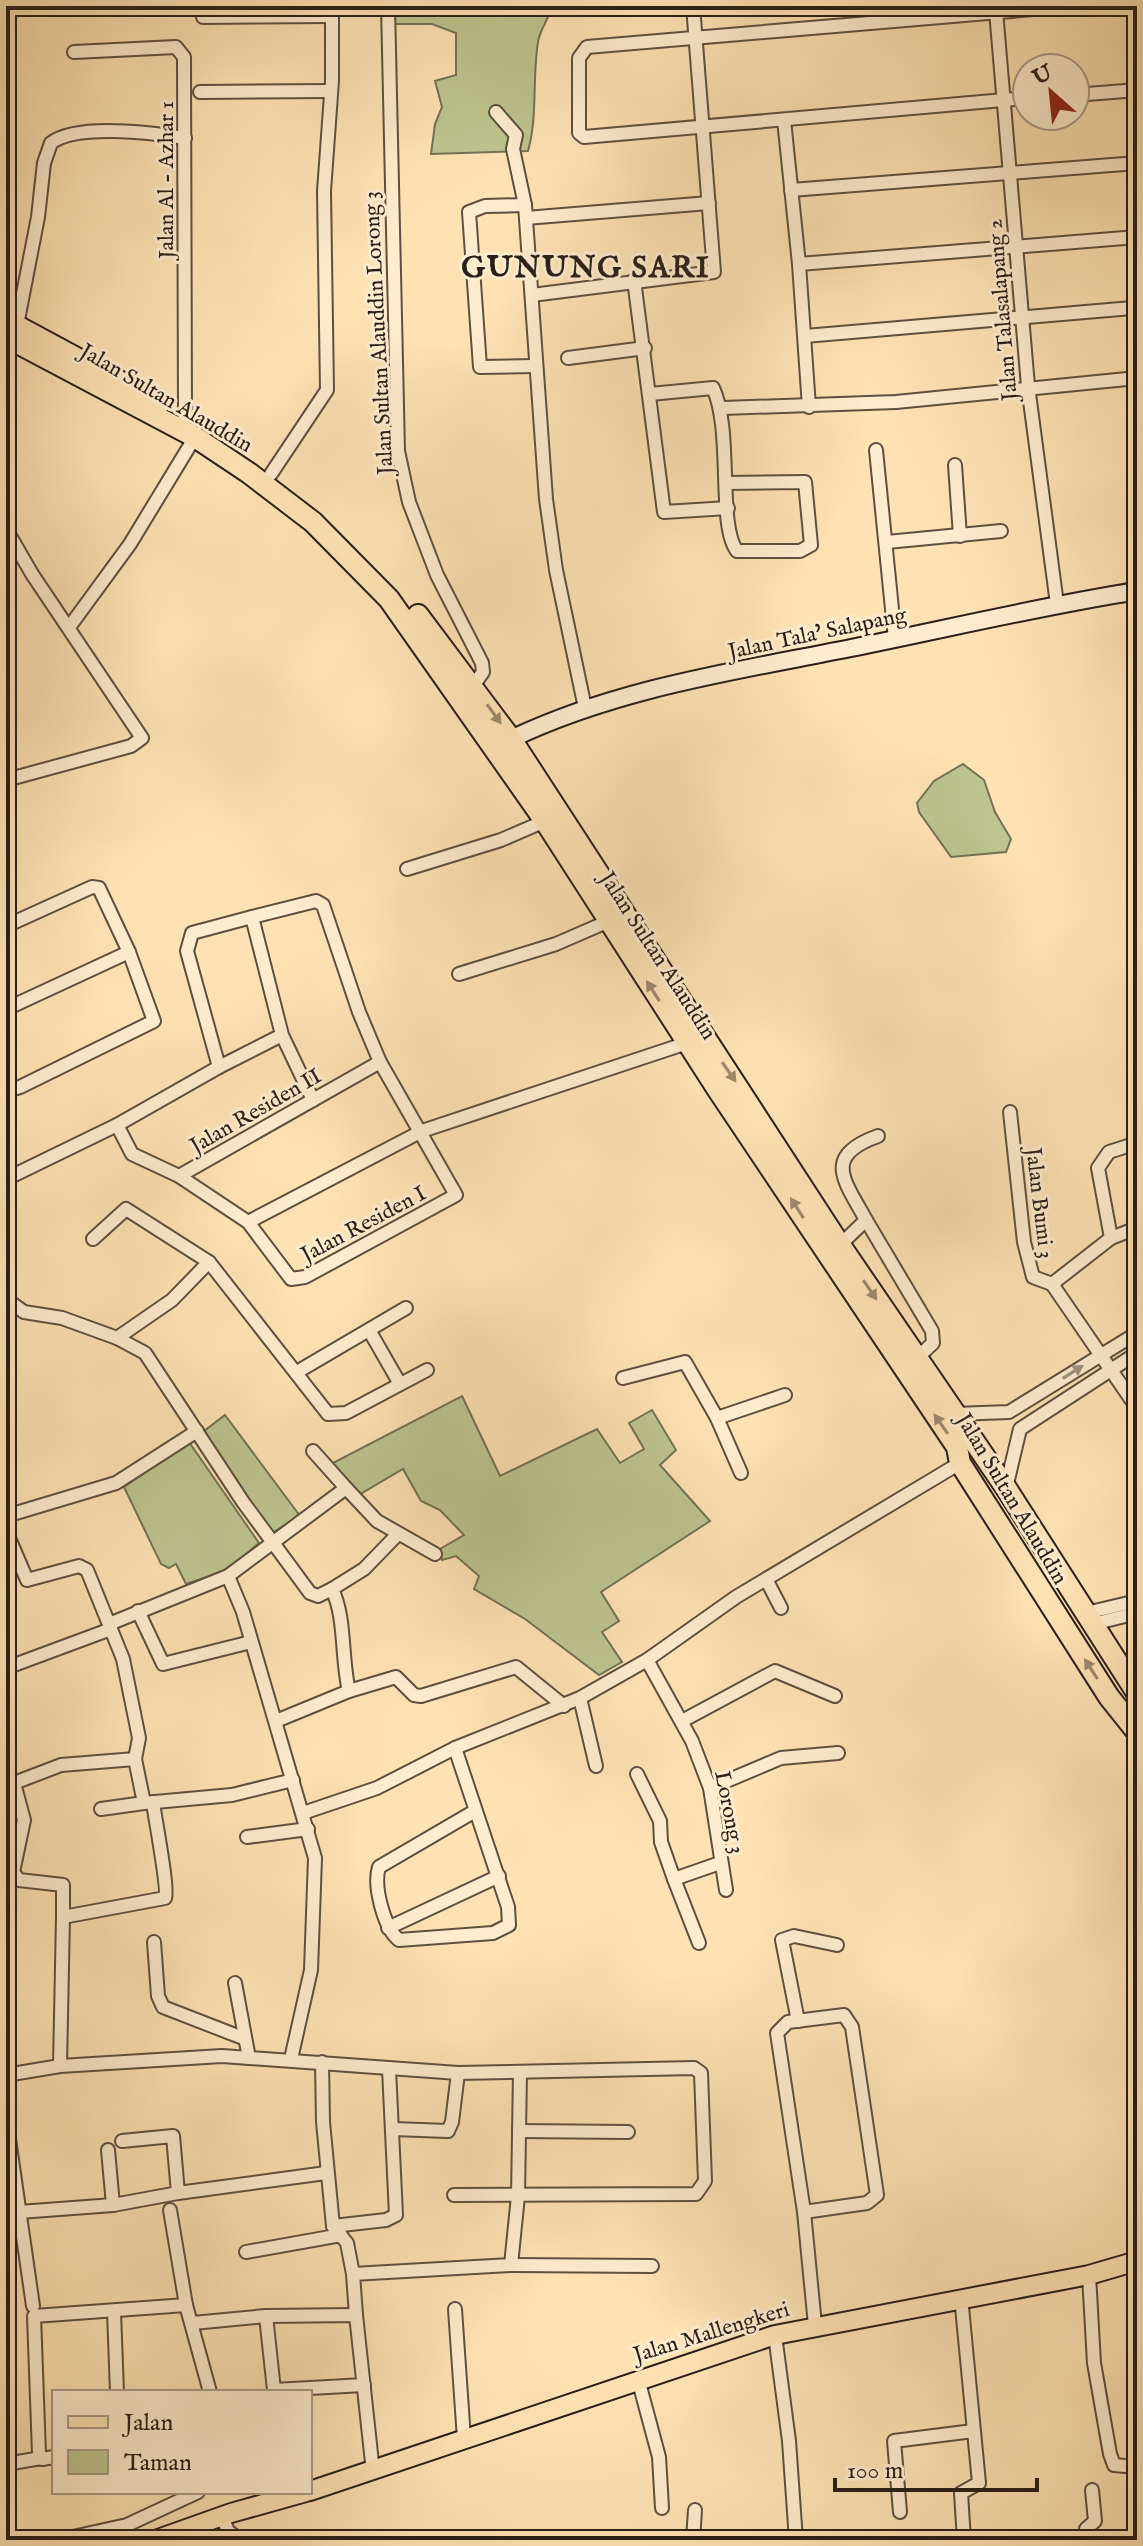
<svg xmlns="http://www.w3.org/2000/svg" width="1143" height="2546" viewBox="0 0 1143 2546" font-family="'IM FELL English',serif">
<rect width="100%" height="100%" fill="#fee2b4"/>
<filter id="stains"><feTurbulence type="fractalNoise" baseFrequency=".0025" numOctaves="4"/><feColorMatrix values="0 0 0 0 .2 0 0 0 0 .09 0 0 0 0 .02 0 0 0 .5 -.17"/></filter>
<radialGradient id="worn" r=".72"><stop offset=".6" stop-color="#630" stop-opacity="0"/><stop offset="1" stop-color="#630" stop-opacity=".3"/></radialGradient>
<g fill="#bdc48f" stroke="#737254" stroke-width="2">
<path d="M 380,6 L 552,6 C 549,19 540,29 538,42 C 532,78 538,116 528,151 L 431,154 L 435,124 L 442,107 L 435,81 L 456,75 L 456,33 L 432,24 L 385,24 Z"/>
<polygon points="963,764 984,780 995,812 1011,839 1006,852 951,857 919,812 917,803 934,781"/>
<polygon points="462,1396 500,1476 597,1429 620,1463 644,1449 629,1423 652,1410 676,1450 660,1465 710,1521 601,1592 619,1621 602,1632 622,1662 599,1675 525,1619 474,1589 479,1576 456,1556 442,1560 440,1549 464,1535 440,1510 421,1501 403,1469 357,1496 329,1465"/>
<polygon points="225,1415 300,1516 267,1536 195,1438"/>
<polygon points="189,1442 259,1543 228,1570 186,1584 176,1564 169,1568 161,1564 124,1487"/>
</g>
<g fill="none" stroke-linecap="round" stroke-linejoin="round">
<defs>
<g id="minor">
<polyline points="388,6 398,451 409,502 437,575 482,663 483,672 473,686"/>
<polyline points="996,11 1028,386 1057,604"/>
<polyline points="203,17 332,16"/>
<polyline points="74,52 176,47 184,57 185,418"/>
<polyline points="200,92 331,91"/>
<polyline points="1075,95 1137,90"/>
<polyline points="1027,98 584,137 579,133 579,58 587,47 1070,6"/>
<polyline points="496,112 516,135 513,149 525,205 546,499 556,570 585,708"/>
<polyline points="784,120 799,264 1137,237"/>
<polyline points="791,190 1137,163"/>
<polyline points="525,205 485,206 469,212 480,367 536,366"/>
<polyline points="526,218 709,203"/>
<polyline points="799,264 809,407"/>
<polyline points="634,280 664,512 728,508"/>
<polyline points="532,295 714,272 693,6"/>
<path d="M 17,325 L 38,217 L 44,163 L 51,143 C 77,123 153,133 185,138"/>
<polyline points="805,336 1132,308"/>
<polyline points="568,358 645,348"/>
<path d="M 650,394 L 713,388 C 733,430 717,525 737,551 L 800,551 L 811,545 L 805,482 L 727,483"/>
<polyline points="723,408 896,402 1137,378"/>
<polyline points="876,450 895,639"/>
<polyline points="955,465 960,536"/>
<polyline points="271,474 327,390 324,191 332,81 332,6"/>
<polyline points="6,529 32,574 142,738 131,746 6,780"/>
<polyline points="887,542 1001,531"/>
<polyline points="70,626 130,544 195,437"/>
<polyline points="407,869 501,840 545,821"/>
<polyline points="6,926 92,887 99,888 129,952 154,1021 20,1087 10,1090 6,1087"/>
<polyline points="459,974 556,944 609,921"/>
<polyline points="6,1009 129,952"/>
<polyline points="282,1035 219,1067 187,951 192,933 252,917 282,1035 313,1100"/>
<polyline points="219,1067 117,1125 132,1154 179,1176 248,1222 291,1279 305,1277 456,1195 380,1062 359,1012 323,905 316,901 252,917"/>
<polyline points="1010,1112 1024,1242 1033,1277 1052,1284 1111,1238 1137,1228"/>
<polyline points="179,1176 380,1062"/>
<polyline points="8,1178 117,1125"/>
<polyline points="866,1220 932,1331 933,1343 917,1358"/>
<polyline points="248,1222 422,1131 687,1043"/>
<polyline points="1111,1238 1098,1168 1109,1152 1137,1143"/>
<polyline points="93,1239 126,1209 209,1262 328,1414 346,1413 427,1370"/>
<path d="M 840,1245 L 866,1220 C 844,1180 822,1156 878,1136"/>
<polyline points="1052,1284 1137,1408"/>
<path d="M 6,1299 L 24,1312 L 62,1318 L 117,1338 L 145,1353 L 243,1502 L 310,1593 L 318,1596 L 332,1589 C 346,1618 341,1658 349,1691 L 276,1721"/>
<polyline points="369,1330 400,1384"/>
<polyline points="117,1338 172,1300 209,1262"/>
<polyline points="297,1372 406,1308"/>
<polyline points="623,1378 685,1362 717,1418 741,1473"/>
<polyline points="955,1414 1009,1412 1137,1333"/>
<polyline points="717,1418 785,1395"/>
<polyline points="313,1451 346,1488"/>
<polyline points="1006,1488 1020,1429 1137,1353"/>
<polyline points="6,1516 116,1483 197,1431"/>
<polyline points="6,1531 27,1580 79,1566 87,1570 123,1659 139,1738 135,1759 144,1803 232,1795 293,1780"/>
<polyline points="228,1576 243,1612 315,1858 311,1970 291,2059"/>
<polyline points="766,1579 781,1608"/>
<polyline points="332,1589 364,1569 398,1534"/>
<polyline points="138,1611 163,1664 251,1642"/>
<polyline points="1086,1613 1137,1601"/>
<polyline points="109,1624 228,1576 346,1488 377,1521 435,1554"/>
<polyline points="1093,1624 1137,1613"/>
<polyline points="647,1660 692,1741 710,1788 726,1890"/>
<polyline points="6,1668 111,1629"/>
<polyline points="349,1691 396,1677 414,1695 421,1696 516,1667 564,1706"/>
<polyline points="580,1698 596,1766"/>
<polyline points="682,1721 775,1671 835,1696"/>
<path d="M 455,1748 L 508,1907 L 509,1925 L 493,1933 L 399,1940 C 384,1928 373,1886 379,1867 L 475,1811"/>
<polyline points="637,1774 660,1821 661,1842 674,1879 720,1863"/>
<polyline points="6,1776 14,1783 61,1765 135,1759"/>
<polyline points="14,1783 24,1820 13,1872 19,1880 63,1885 63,1917"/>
<polyline points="710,1788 781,1758 838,1753"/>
<polyline points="101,1809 144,1803"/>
<polyline points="303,1813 377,1788 455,1748 580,1698 647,1660 736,1597 960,1463"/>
<polyline points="247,1837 308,1829"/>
<polyline points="674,1879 699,1943"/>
<polyline points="388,1928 499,1876"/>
<polyline points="154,1942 158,1996 163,2007 243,2038"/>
<polyline points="235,1983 249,2058"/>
<polyline points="798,2021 782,1940 794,1936 837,1945"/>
<polyline points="322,2062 323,2122 333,2226 347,2243 353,2274"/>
<path d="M 60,2066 L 63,1917 L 165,1898 C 169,1890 155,1819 153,1802"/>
<polyline points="6,2075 60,2066 222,2056 458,2073 694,2068 701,2073 705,2181 696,2194 454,2195"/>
<polyline points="6,2118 33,2306"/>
<polyline points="393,2129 448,2131 452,2122 458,2073"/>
<polyline points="519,2131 628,2132"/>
<polyline points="108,2150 113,2205"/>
<polyline points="178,2193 326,2173"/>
<polyline points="170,2210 186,2305 210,2392"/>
<polyline points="804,2212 867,2203 877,2195 852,2027 844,2015 788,2022 777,2033 804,2212 815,2325"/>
<polyline points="6,2213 113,2205 178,2193 173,2136 122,2141"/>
<polyline points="333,2226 386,2220 396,2215 389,2069"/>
<polyline points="246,2252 341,2235"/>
<polyline points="511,2265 652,2266"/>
<polyline points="1089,2275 1094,2363 1110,2454 1114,2465 1137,2467"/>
<polyline points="961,2297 979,2483 961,2493 964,2540"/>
<polyline points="455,2309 464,2439"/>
<polyline points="114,2312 117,2392"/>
<polyline points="356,2315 353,2274 511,2265 518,2196 520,2072"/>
<polyline points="266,2316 274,2390 364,2385"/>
<polyline points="193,2323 266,2316 356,2315 373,2472"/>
<polyline points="775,2335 789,2441 796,2540"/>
<polyline points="638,2379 659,2457 662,2508"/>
<polyline points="54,2457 42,2459 39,2454 34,2316 186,2305"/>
<polyline points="6,2464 41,2458"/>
<polyline points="900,2512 894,2441 973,2431"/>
<polyline points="222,2517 228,2531 240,2540"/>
<polyline points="59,2540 127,2525 198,2492"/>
<polyline points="693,2540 695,2510"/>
<polyline points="1087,2540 1086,2529 1095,2521 1092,2490"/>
</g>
<path id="secondary" d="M 511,739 C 618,688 736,671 851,648 C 946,629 1041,606 1137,591"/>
<g id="primary">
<polyline points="310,2491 775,2335 1089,2275 1137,2261"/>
<polyline points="155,2540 231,2513 306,2492"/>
</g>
<g id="trunk">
<polyline points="6,320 160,403"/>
<polyline points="6,337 195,437 249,473 313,522 389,599 545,821 718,1090 957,1447 960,1463 1109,1697 1137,1732"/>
<polyline points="418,615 511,739 840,1245 1006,1488 1137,1693"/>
</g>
</defs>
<use href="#minor" stroke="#5e503f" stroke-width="16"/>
<use href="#secondary" stroke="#291f18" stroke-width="20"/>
<use href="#primary" stroke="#291f18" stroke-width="22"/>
<use href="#trunk" stroke="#291f18" stroke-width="24"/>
<use href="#minor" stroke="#feecce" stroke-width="12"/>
<use href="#secondary" stroke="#feecce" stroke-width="16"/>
<use href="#primary" stroke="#fee2b4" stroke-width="18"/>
<use href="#trunk" stroke="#fee2b4" stroke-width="20"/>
</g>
<defs><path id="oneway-solid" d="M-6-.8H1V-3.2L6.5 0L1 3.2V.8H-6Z" transform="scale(2)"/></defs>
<g fill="#9e8a6e">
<use href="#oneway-solid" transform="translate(494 714) rotate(54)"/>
<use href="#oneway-solid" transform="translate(653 991) rotate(-123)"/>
<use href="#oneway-solid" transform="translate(729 1072) rotate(55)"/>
<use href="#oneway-solid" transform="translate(797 1208) rotate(-123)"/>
<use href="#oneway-solid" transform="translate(870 1290) rotate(56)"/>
<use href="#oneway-solid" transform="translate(941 1424) rotate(-125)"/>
<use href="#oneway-solid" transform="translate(1091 1669) rotate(-123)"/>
</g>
<use fill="#9e907c" href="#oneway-solid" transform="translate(1073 1372) rotate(-32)"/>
<g text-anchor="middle" stroke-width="6" stroke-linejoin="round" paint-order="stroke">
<g font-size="22" fill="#291f18" stroke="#feecce">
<text transform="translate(165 180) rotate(-90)" y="8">Jalan Al - Azhar 1</text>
<text transform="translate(1001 310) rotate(-95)" y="8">Jalan Talasalapang 2</text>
<text transform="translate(377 333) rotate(-93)" y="8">Jalan Sultan Alauddin Lorong 3</text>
<text transform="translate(167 397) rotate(30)" y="8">Jalan Sultan Alauddin</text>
<text transform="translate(817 632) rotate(-12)" y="8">Jalan Tala' Salapang</text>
<text transform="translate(659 955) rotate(57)" y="8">Jalan Sultan Alauddin</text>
<text transform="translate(255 1110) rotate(-30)" y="8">Jalan Residen II</text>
<text transform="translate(1041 1203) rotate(83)" y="8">Jalan Bumi 3</text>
<text transform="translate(363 1223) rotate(-28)" y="8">Jalan Residen I</text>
<text transform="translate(1013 1498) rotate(59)" y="8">Jalan Sultan Alauddin</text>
<text transform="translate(731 1812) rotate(79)" y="8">Lorong 3</text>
<text transform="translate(711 2331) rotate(-17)" y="8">Jalan Mallengkeri</text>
</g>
<g font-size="30" font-weight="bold" letter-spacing="2" fill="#291f18" stroke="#feecce">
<text x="586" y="277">GUNUNG SARI</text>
</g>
</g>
<rect width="1143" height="2546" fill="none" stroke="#fee2b4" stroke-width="32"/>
<rect x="8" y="8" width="1127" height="2530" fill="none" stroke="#291f18" stroke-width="4"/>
<rect x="16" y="16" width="1111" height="2514" fill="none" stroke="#291f18" stroke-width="2"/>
<rect x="52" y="2390" width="260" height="104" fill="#feecce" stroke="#a99a85" stroke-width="2"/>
<rect x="68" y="2416" width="40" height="12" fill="#fee2b4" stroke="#a99a85" stroke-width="2"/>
<text x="124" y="2430" font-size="24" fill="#291f18">Jalan</text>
<rect x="68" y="2450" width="40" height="24" fill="#bdc48f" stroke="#a99a85" stroke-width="2"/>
<text x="124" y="2470" font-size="24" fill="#291f18">Taman</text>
<g transform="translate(1051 92) rotate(333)"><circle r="38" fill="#feecce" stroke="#a99a85" stroke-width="2"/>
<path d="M0-6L14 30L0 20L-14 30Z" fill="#8f2418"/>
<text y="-12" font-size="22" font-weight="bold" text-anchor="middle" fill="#291f18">U</text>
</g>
<path d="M835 2478v12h202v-12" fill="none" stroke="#291f18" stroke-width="4"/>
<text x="847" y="2478" font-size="24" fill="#291f18" stroke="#feecce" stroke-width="6" paint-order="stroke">100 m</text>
<rect width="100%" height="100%" filter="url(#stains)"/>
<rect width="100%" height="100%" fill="url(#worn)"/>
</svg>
